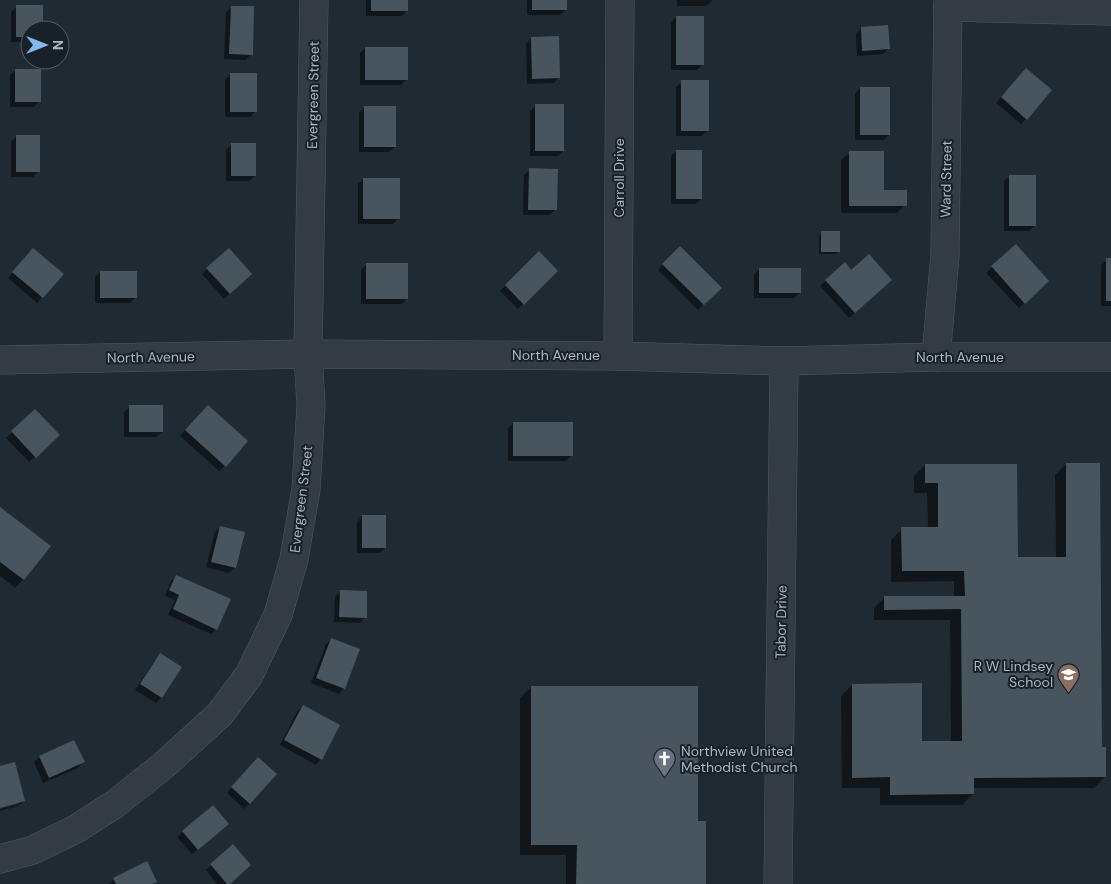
<svg xmlns="http://www.w3.org/2000/svg" width="1111" height="884" viewBox="0 0 1111 884" font-family="'DM Sans',sans-serif">
<rect width="100%" height="100%" fill="#202a33"/>
<g fill="#0007">
<polygon points="366,0 407,0 407,11 402,16 366,16"/>
<polygon points="527,0 566,0 566,10 560,15 527,15"/>
<polygon points="677,0 712,0 712,1 706,6 677,6"/>
<polygon points="16,7 42,30 30,30 30,42 11,42 11,12"/>
<polygon points="232,7 251,54 246,60 224,59 226,12"/>
<polygon points="676,17 703,64 697,70 671,70 671,23"/>
<polygon points="861,28 888,49 883,54 857,56 856,34"/>
<polygon points="531,38 559,77 554,83 527,84 526,44"/>
<polygon points="365,48 406,80 401,85 360,85 360,53"/>
<polygon points="16,70 39,101 34,107 10,107 10,75"/>
<polygon points="231,74 255,112 250,117 225,117 225,80"/>
<polygon points="1021,75 1026,119 1021,124 996,103"/>
<polygon points="682,82 708,130 702,136 676,136 676,87"/>
<polygon points="860,88 889,134 884,140 855,140 855,94"/>
<polygon points="535,106 563,151 558,156 530,156 530,111"/>
<polygon points="365,107 395,147 389,152 359,152 359,113"/>
<polygon points="16,136 38,172 33,177 11,177 11,142"/>
<polygon points="232,144 255,176 249,181 226,181 226,150"/>
<polygon points="676,151 701,199 695,204 671,204 671,156"/>
<polygon points="850,152 883,191 905,205 897,213 841,213 841,160"/>
<polygon points="530,170 555,210 550,215 523,215 524,175"/>
<polygon points="1010,176 1035,225 1030,231 1004,231 1004,181"/>
<polygon points="364,179 399,218 393,224 358,224 358,184"/>
<polygon points="822,233 839,251 836,254 819,254 819,235"/>
<polygon points="1016,245 1042,286 1019,308 986,273"/>
<polygon points="680,248 720,288 698,310 658,270"/>
<polygon points="539,253 556,271 518,309 500,291"/>
<polygon points="28,255 62,274 37,303 8,278"/>
<polygon points="1107,260 1111,260 1111,306 1101,306 1101,265"/>
<polygon points="844,264 851,272 885,285 849,318 820,286"/>
<polygon points="366,265 407,299 402,304 361,304 361,270"/>
<polygon points="207,269 245,279 224,299 202,274"/>
<polygon points="759,269 800,293 794,298 754,298 754,274"/>
<polygon points="100,272 135,298 130,303 95,303 95,277"/>
<polygon points="130,407 162,432 156,437 124,437 124,412"/>
<polygon points="35,410 58,435 29,462 6,438"/>
<polygon points="203,412 225,466 219,471 180,436"/>
<polygon points="513,423 571,456 566,461 508,461 508,428"/>
<polygon points="1066,464 1105,777 1094,788 973,788 973,794 962,805 880,805 880,788 842,788 841,696 852,685 921,742 951,742 950,620 874,620 874,608 885,597 954,597 954,581 891,582 891,540 902,529 928,529 927,493 914,493 914,476 925,465 1016,559 1056,559 1055,475"/>
<polygon points="0,509 49,546 23,580 15,588 0,576"/>
<polygon points="362,516 385,548 380,553 357,553 357,522"/>
<polygon points="221,527 243,533 235,568 229,573 206,567 215,532"/>
<polygon points="177,576 216,629 211,634 168,615 175,600 165,596 171,581"/>
<polygon points="341,591 365,617 360,623 334,622 335,597"/>
<polygon points="331,639 344,688 339,694 311,683 326,644"/>
<polygon points="160,654 181,667 161,698 156,703 135,690 155,660"/>
<polygon points="531,687 697,823 705,884 566,884 566,855 520,855 520,698"/>
<polygon points="303,706 321,759 316,765 280,745 297,712"/>
<polygon points="40,757 83,762 78,768 43,783 34,762"/>
<polygon points="252,764 275,774 244,809 227,793"/>
<polygon points="0,767 24,801 18,806 0,811 0,809 19,804 19,801 0,806"/>
<polygon points="212,806 222,829 192,854 177,837"/>
<polygon points="233,846 229,884 217,884 206,870"/>
<polygon points="114,879 155,881 153,884 109,884"/>
</g>
<g fill="#48555f">
<rect x="371" y="0" width="37" height="11"/>
<rect x="532" y="0" width="35" height="10"/>
<polygon points="16,5 43,5 43,30 30,30 30,37 16,37"/>
<polygon points="231,6 254,6 253,55 229,54"/>
<rect x="676" y="16" width="28" height="49"/>
<polygon points="888,25 890,49 862,51 861,27"/>
<polygon points="559,36 560,78 532,79 531,37"/>
<rect x="365" y="47" width="43" height="33"/>
<polygon points="1026,68 1052,90 1027,120 1001,97"/>
<rect x="15" y="69" width="26" height="33"/>
<rect x="230" y="73" width="27" height="39"/>
<rect x="681" y="80" width="28" height="51"/>
<rect x="860" y="87" width="30" height="48"/>
<rect x="535" y="104" width="29" height="47"/>
<rect x="364" y="106" width="32" height="41"/>
<rect x="16" y="135" width="24" height="37"/>
<rect x="231" y="143" width="25" height="33"/>
<rect x="676" y="150" width="26" height="49"/>
<polygon points="849,151 884,151 884,190 907,190 907,206 849,206"/>
<polygon points="529,168 558,169 557,210 528,210"/>
<rect x="1009" y="175" width="27" height="51"/>
<rect x="363" y="178" width="37" height="41"/>
<rect x="821" y="231" width="19" height="21"/>
<polygon points="1016,244 1049,281 1025,304 991,266"/>
<polygon points="680,246 722,288 704,305 662,264"/>
<polygon points="33,248 64,274 43,298 12,272"/>
<polygon points="229,248 252,274 230,294 206,268"/>
<polygon points="539,251 558,271 524,305 505,285"/>
<polygon points="869,254 892,280 855,313 825,280 845,262 851,270"/>
<rect x="1106" y="258" width="5" height="43"/>
<rect x="366" y="263" width="42" height="36"/>
<rect x="759" y="268" width="42" height="25"/>
<rect x="100" y="271" width="37" height="27"/>
<rect x="129" y="405" width="34" height="27"/>
<polygon points="208,405 248,441 226,467 185,430"/>
<polygon points="35,409 60,435 36,458 11,431"/>
<rect x="513" y="422" width="60" height="34"/>
<polygon points="1066,463 1100,463 1102,747 1106,747 1106,777 974,778 974,794 890,795 890,777 852,778 852,684 922,683 922,741 962,741 961,609 884,610 884,596 965,596 964,571 902,571 901,527 938,527 938,483 925,483 925,464 1017,464 1018,557 1066,557"/>
<polygon points="0,507 51,546 24,580 0,562"/>
<rect x="362" y="515" width="24" height="33"/>
<polygon points="220,526 245,532 236,568 211,562"/>
<polygon points="176,575 231,599 217,630 173,609 179,595 169,590"/>
<polygon points="340,590 367,591 367,618 339,617"/>
<polygon points="331,638 360,649 345,689 316,678"/>
<polygon points="160,653 182,667 162,698 140,684"/>
<polygon points="531,686 698,686 698,821 706,821 706,884 576,884 577,845 531,845"/>
<polygon points="303,705 340,725 322,760 284,740"/>
<polygon points="74,740 85,762 49,778 39,756"/>
<polygon points="258,757 277,774 250,804 231,787"/>
<polygon points="15,762 25,801 0,808 0,766"/>
<polygon points="213,805 229,824 198,850 182,831"/>
<polygon points="233,844 251,865 230,884 227,884 210,864"/>
<polygon points="147,861 157,882 152,884 116,884 113,878"/>
</g>
<g fill="none" stroke-linecap="round" stroke-linejoin="round">
<defs>
<g id="minor">
<polyline points="948,7 1111,11"/>
<polyline points="618,356 620,0"/>
<polyline points="936,357 945,255 948,0"/>
<polyline points="0,360 308,354 618,356 784,361 936,357 1111,357"/>
<polyline points="0,859 33,850 76,829 115,804 164,765 220,714 249,675 278,615 294,559 306,489 311,405 308,354 314,0"/>
<polyline points="778,884 784,361"/>
</g>
</defs>
<use href="#minor" stroke="#515a62" stroke-width="29"/>
<use href="#minor" stroke="#333c44" stroke-width="28"/>
</g>
<defs>
<symbol id="school-pin" viewBox="-11 -11 22 30"><path d="M0 17L-7.5 6A9.5 9.5 0 1 1 7.5 6Z" fill="#8d6e63" stroke="#192128"/><path d="M0-5L7-2L0 1L-7-2ZM-4 1L0 2.5L4 1V4Q0 6-4 4Z" fill="#fff"/></symbol>
<symbol id="church-pin" viewBox="-11 -11 22 30"><path d="M0 17L-7.5 6A9.5 9.5 0 1 1 7.5 6Z" fill="#6b7280" stroke="#192128"/><path d="M-1.2-6h2.4v3.5h3.3v2.4h-3.3V6h-2.4V-.1h-3.3v-2.4h3.3Z" fill="#fff"/></symbol>
</defs>
<g fill-rule="evenodd">
<use href="#school-pin" x="1056" y="662" width="25" height="34"/>
<use href="#church-pin" x="652" y="746" width="25" height="34"/>
</g>
<g text-anchor="middle" stroke-width="4" stroke-linejoin="round" paint-order="stroke">
<g font-size="14" fill="#adb7c1" stroke="#192128">
<text transform="translate(313 95) rotate(-89)" y="5">Evergreen Street</text>
<text transform="translate(619 178) rotate(-90)" y="5">Carroll Drive</text>
<text transform="translate(946 179) rotate(-89)" y="5">Ward Street</text>
<text x="556" y="360">North Avenue</text>
<text transform="translate(151 357) rotate(-1)" y="5">North Avenue</text>
<text x="960" y="362">North Avenue</text>
<text transform="translate(301 499) rotate(-83)" y="5">Evergreen Street</text>
<text transform="translate(781 622) rotate(-89)" y="5">Tabor Drive</text>
</g>
<g font-size="14" fill="#adb7c1" stroke="#192128" text-anchor="end">
<text x="1053" y="671">R W Lindsey<tspan x="1053" dy="16">School</tspan></text>
<text x="681" y="756" text-anchor="start">Northview United<tspan x="681" dy="16">Methodist Church</tspan></text>
</g>
</g>
<g transform="translate(45 45) rotate(90)"><circle r="24" fill="#192128" stroke="#545d65"/>
<path d="M0-4L9 19L0 12L-9 19Z" fill="#84b9ef"/>
<text y="-8" font-size="14" font-weight="bold" text-anchor="middle" fill="#adb7c1">N</text>
</g>
</svg>
